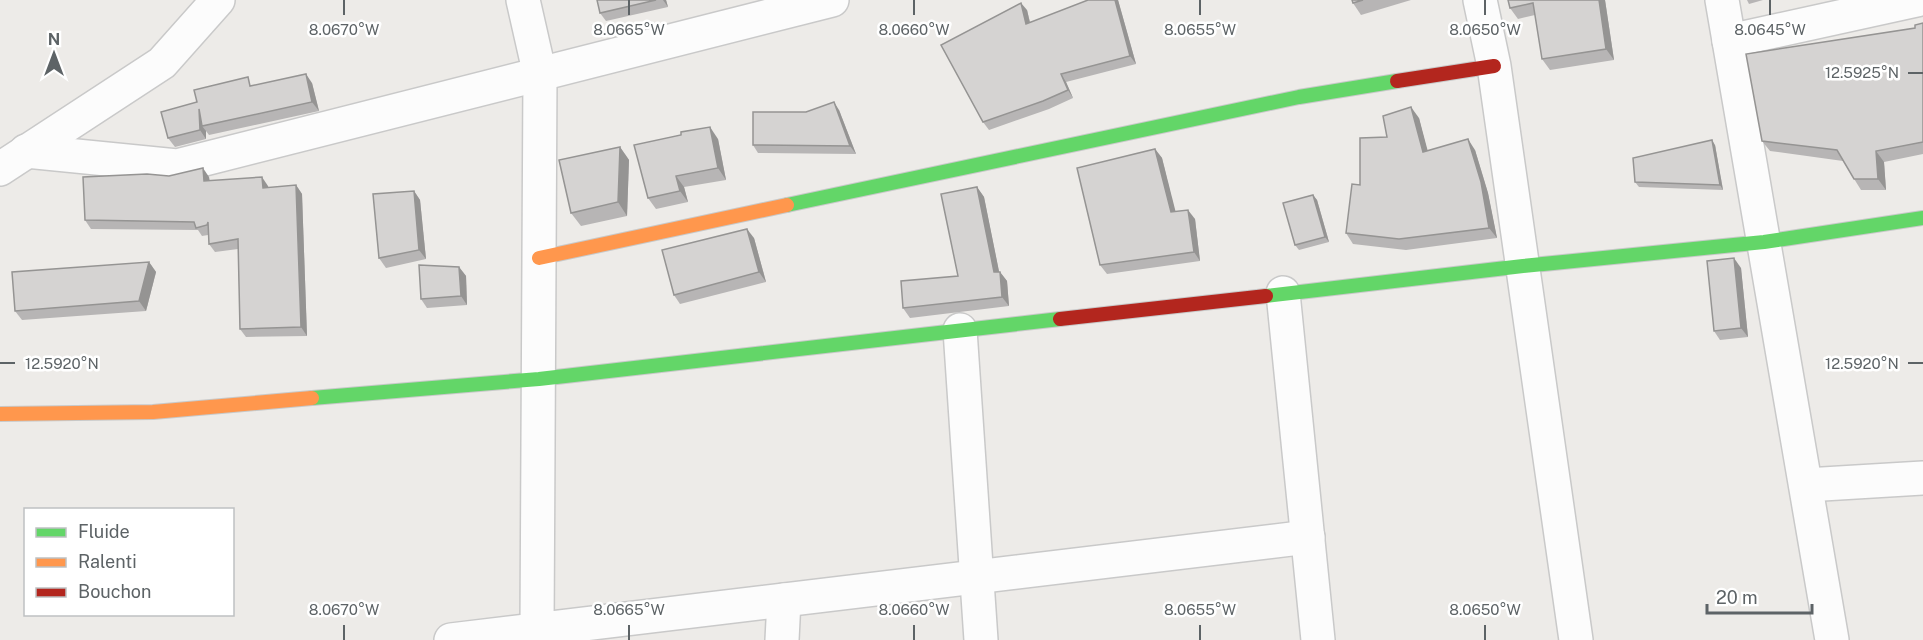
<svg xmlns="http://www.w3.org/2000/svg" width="1923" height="640" viewBox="0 0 1923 640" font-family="'Public Sans',sans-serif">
<rect width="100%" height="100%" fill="#edebe8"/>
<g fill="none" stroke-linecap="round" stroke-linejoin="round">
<defs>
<g id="street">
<polyline points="523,0 540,75 537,630"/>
<polyline points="1480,0 1494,66 1576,640"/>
<polyline points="1722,0 1832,640"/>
<polyline points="1729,41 1917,0"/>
<polyline points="26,151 177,166 832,0"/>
<polyline points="0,169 162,63 218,0"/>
<polyline points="1283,293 1318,640"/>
<polyline points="960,330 981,640"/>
<polyline points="1806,485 1923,478"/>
<polyline points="451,640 1308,537"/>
<polyline points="782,640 784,600"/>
</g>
<g id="fast">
<polyline points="787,205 1299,97 1397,81"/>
<polyline points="1266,296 1523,266 1764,242 1923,218"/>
<polyline points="312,398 539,379 1060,319"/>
</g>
<g id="slow">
<polyline points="539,258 787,205"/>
<polyline points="0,414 153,412 312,398"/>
</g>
<g id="jam">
<polyline points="1397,81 1494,66"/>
<polyline points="1060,319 1266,296"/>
</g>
</defs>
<use href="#street" stroke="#c9c9c9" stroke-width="36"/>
<use href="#fast" stroke="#c8c9c9" stroke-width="16"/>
<use href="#slow" stroke="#c8c9c9" stroke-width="16"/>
<use href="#jam" stroke="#c8c9c9" stroke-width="16"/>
<use href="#street" stroke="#fcfcfc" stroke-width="33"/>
<use href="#fast" stroke="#63d668" stroke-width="14"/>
<use href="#slow" stroke="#ff974d" stroke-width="14"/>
<use href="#jam" stroke="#b3261e" stroke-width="14"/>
</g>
<g fill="#b7b5b5">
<polygon points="597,0 666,0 668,7 606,21 600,13"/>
<polygon points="1118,0 1136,64 1066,82 1073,98 1049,109 989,130 983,122 1027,10 1030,22"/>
<polygon points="1352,0 1411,0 1361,15 1353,3"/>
<polygon points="1508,0 1605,0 1614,60 1550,70 1542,59 1535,15 1518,19 1510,8"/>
<polygon points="1747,0 1763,0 1749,4"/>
<polygon points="1923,23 1923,154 1884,162 1886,190 1861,190 1843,161 1770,151 1762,141"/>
<polygon points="312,83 319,111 209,135 206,131 206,139 175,147 168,138 254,85"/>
<polygon points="839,110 856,154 758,153 753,145 806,112"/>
<polygon points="1419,118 1427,151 1475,150 1488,193 1497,238 1406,250 1353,244 1346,233 1387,137"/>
<polygon points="718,139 726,180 684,187 688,202 656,209 648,198"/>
<polygon points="1715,145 1723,190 1639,187 1635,182"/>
<polygon points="620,147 629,160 627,216 581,226 571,213"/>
<polygon points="1155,149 1162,158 1175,212 1195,219 1200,261 1107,274 1100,265"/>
<polygon points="169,176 209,177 210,181 268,186 269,188 296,185 302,194 307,336 246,337 240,329 238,249 215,252 209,244 208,235 202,236 198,230 91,229 85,220"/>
<polygon points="977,187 984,197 999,272 1000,272 1007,281 1009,306 910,318 903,308 958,276"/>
<polygon points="414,191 420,200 426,259 386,268 379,258"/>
<polygon points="1313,195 1317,200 1329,242 1299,250 1295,245"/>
<polygon points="754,238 766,282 680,304 674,295"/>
<polygon points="149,262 156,272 146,311 22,320 15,311"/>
<polygon points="459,267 466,276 467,305 427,308 421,299"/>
<polygon points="1741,268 1748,337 1720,340 1714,331"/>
</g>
<g fill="#959493">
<polygon points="663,0 666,0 668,7"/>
<polygon points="1115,0 1118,0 1136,64 1130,56"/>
<polygon points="1599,0 1605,0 1614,60 1606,49"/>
<polygon points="1021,3 1027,10 1032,32 1026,24"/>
<polygon points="306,74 312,83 319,111 312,102"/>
<polygon points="1061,74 1066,82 1073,98 1068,90"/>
<polygon points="834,102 839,110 856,154 850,146"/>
<polygon points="1411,107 1419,118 1431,163 1423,152"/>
<polygon points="199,109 202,126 206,131 206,139 200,130"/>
<polygon points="710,127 718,139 726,180 718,168"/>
<polygon points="1468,139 1475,150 1488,193 1497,238 1489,228"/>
<polygon points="1712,140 1715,145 1723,190 1720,185"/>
<polygon points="620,147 629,160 627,216 618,202"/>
<polygon points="1155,149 1162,158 1178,221 1171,212"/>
<polygon points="1876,151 1884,162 1886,190 1878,179"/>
<polygon points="203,168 209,177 210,190 204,181"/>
<polygon points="676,176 684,187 688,202 680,191"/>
<polygon points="262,177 268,186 269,197 263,188"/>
<polygon points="296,185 302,194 307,336 301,327"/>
<polygon points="977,187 984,197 1001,281 1000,272 1007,281 1009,306 1002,297 994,272"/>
<polygon points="414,191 420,200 426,259 419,250"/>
<polygon points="1313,195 1317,200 1329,242 1325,237"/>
<polygon points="1188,210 1195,219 1200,261 1194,252"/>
<polygon points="747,229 754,238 766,282 759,272"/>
<polygon points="1734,258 1741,268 1748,337 1741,328"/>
<polygon points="149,262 156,272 146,311 139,301"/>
<polygon points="459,267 466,276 467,305 461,296"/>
</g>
<g fill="#d5d3d2" stroke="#959493" stroke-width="1.5">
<polygon points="597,0 656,0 600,13"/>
<polygon points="1088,0 1115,0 1130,56 1061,74 1068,90 1043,101 983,122 941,45 1021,3 1026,24"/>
<polygon points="1352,0 1363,0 1353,3"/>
<polygon points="1508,0 1599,0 1606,49 1542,59 1533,3 1510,8"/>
<polygon points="1923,23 1923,142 1876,151 1878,179 1854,179 1837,150 1762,141 1746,54 1915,28 1915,25"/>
<polygon points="306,74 312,102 202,126 199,109 200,130 168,138 161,112 197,102 194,90 248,77 250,86"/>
<polygon points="834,102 850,146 753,145 753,112 806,112"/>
<polygon points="1411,107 1423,152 1468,139 1481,182 1489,228 1399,239 1346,233 1352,184 1360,185 1360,138 1387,137 1383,116"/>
<polygon points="710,127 718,168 676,176 680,191 648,198 634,145 681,135 681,132"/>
<polygon points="1712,140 1720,185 1635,182 1633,158"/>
<polygon points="620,147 618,202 571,213 559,160"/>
<polygon points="1155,149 1171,212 1188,210 1194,252 1100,265 1077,168"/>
<polygon points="203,168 204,181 262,177 263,188 296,185 301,327 240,329 238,239 209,244 208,222 207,225 196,228 194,222 85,220 83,177 147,174 169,176"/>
<polygon points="977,187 994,272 1000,272 1002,297 903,308 901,281 958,276 941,194"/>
<polygon points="414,191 419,250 379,258 373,194"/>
<polygon points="1313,195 1325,237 1295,245 1283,203"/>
<polygon points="747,229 759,272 674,295 662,250"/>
<polygon points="1734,258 1741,328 1714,331 1707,261"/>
<polygon points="149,262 139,301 15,311 12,272"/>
<polygon points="419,265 459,267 461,296 421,299"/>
</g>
<path fill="none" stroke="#5d6366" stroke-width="2" d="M 344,0 L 344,15M 629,0 L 629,15M 914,0 L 914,15M 1200,0 L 1200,15M 1485,0 L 1485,15M 1770,0 L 1770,15M 1908,73 L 1923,73M 0,363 L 15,363M 1908,363 L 1923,363M 344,625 L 344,640M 629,625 L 629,640M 914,625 L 914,640M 1200,625 L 1200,640M 1485,625 L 1485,640"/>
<g font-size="15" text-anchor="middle" fill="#5d6366" stroke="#fff" stroke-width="5" stroke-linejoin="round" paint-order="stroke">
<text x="344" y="35">8.0670°W</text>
<text x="629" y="35">8.0665°W</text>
<text x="914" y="35">8.0660°W</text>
<text x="1200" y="35">8.0655°W</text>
<text x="1485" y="35">8.0650°W</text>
<text x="1770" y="35">8.0645°W</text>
<text x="1862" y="78">12.5925°N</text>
<text x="62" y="369">12.5920°N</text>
<text x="1862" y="369">12.5920°N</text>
<text x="344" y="615">8.0670°W</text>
<text x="629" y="615">8.0665°W</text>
<text x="914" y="615">8.0660°W</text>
<text x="1200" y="615">8.0655°W</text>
<text x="1485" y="615">8.0650°W</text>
</g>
<rect x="24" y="508" width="210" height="108" fill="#ffffff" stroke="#bec1c2" stroke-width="1.5"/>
<rect x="36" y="528" width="30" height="9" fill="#63d668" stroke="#bec1c2" stroke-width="1.5"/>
<text x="78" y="538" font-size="18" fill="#5d6366">Fluide</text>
<rect x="36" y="558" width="30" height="9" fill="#ff974d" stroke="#bec1c2" stroke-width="1.5"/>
<text x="78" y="568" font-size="18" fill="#5d6366">Ralenti</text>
<rect x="36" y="588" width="30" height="9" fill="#b3261e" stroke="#bec1c2" stroke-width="1.5"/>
<text x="78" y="598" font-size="18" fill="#5d6366">Bouchon</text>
<g transform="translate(54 54)" stroke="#ffffff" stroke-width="4.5" paint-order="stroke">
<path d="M0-4.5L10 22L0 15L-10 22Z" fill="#5d6366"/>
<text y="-9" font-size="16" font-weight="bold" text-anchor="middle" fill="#5d6366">N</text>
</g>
<path d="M1707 604v9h105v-9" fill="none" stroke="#5d6366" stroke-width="3"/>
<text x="1716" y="604" font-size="18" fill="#5d6366" stroke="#ffffff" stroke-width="4.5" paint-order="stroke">20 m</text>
</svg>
